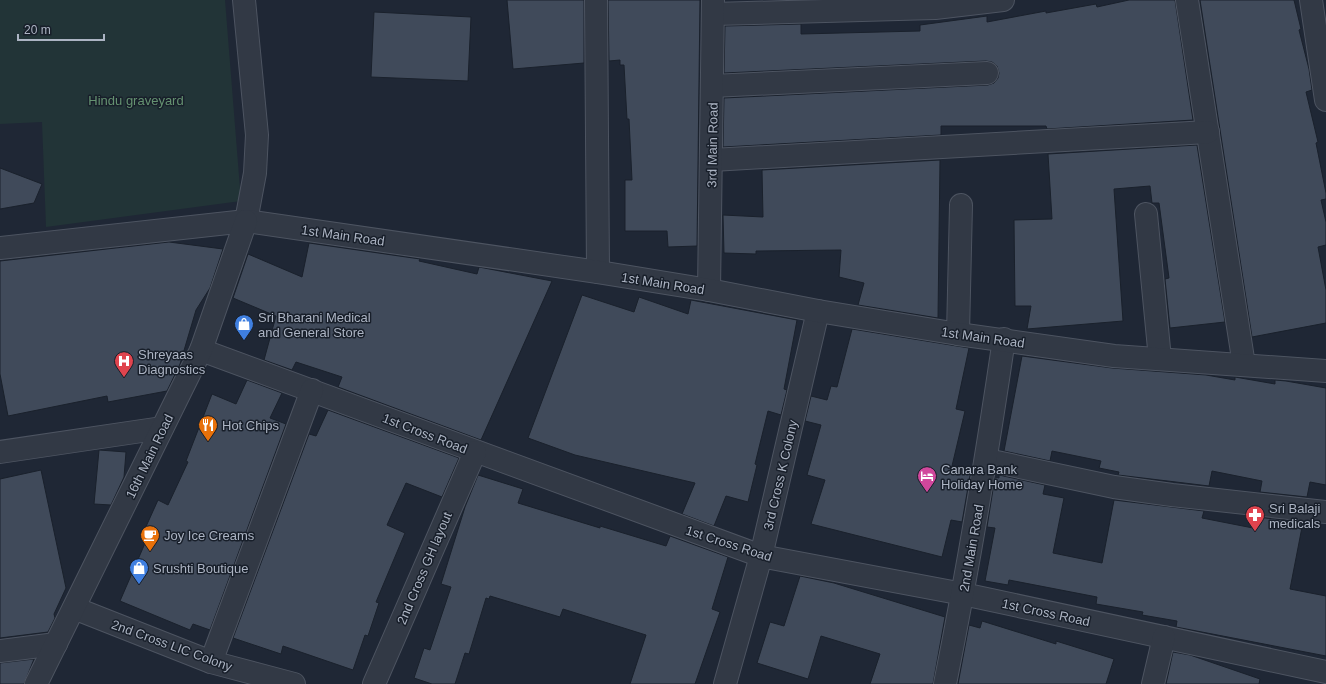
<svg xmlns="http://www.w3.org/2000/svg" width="1326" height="684" viewBox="0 0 1326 684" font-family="Arial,sans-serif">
<rect width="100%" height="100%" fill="#1f2735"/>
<polygon fill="#223437" points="0,0 225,0 241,201 46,227 42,122 0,124"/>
<g fill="#404a5a" stroke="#1a212c">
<polygon points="507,0 584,0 584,63 513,69"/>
<polygon points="608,0 700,0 697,246 668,247 667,231 625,231 625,180 632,180 629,119 627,119 624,65 620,65 620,60 609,61"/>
<polygon points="1129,0 1175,0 1193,120 1047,129 1046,126 941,126 941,135 723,147 724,98 988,85 994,83 998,78 999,73 997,66 992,62 986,61 724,73 725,26 801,24 801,34 920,31 920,25 987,16 987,22 1046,11 1046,13 1096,4 1097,7"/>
<polygon points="1200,0 1294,0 1301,29 1299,30 1309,69 1312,90 1306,92 1318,142 1316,143 1326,193 1326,199 1321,200 1326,222 1326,245 1318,247 1326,290 1326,323 1252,337"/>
<polygon points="374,12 471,17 468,81 371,77"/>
<polygon points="1197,145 1225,322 1170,328 1165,279 1169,278 1159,203 1152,203 1150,186 1114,189 1123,321 1027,329 1031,306 1015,306 1014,220 1052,219 1048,154"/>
<polygon points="940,160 938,318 858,305 864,283 839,277 841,250 756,251 756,254 724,253 723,215 763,217 762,170"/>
<polygon points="0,168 42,184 34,203 0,209"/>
<polygon points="169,242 223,249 210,288 196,310 180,364 167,391 108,402 107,396 8,416 0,374 0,261"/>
<polygon points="309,243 420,259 419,261 477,274 479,267 552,281 481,440 338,387 342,377 296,362 292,370 264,360 276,316 233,298 248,254 302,277"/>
<polygon points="582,295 634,312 639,297 688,314 691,300 797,320 784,389 787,390 781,415 768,411 755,464 757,465 748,502 726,496 714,526 682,514 695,483 575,455 528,438"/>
<polygon points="852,329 969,348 956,409 965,411 952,466 971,470 962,522 951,520 942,557 811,524 825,480 807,475 821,425 805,421 811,396 827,400 831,386 837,387"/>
<polygon points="1022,356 1112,368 1206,375 1235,380 1235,377 1275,384 1275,380 1286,381 1326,388 1326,485 1310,482 1307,497 1260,492 1262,481 1212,471 1209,486 1118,475 1119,472 1099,468 1101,461 1052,451 1050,461 1004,451"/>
<polygon points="247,380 282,393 270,418 286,424 210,630 193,624 190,630 120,601 149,534 144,531 158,500 168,505 188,462 186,461 212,394 236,404"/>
<polygon points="328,410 459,458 442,497 406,483 387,525 405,533 376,602 379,603 368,636 365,635 353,670 283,646 281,654 233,638 309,434 316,436"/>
<polygon points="99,450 126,452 124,477 111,505 94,504"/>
<polygon points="41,470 66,588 54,614 55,618 48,632 0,638 0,479"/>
<polygon points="478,475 523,489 518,503 600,528 600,526 666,546 670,536 728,557 712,609 720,612 695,684 630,684 646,635 563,609 560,617 490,596 489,599 486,598 469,654 465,653 455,684 432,684 414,678 424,648 430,650 451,587 441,584 465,507"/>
<polygon points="999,475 1045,485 1043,494 1064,498 1053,553 1102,563 1114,500 1204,511 1202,518 1253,528 1256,517 1303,522 1290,589 1326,596 1326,656 1176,627 1177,621 1142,615 1143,612 1096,604 1097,597 1009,580 1008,585 985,581 995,528 987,527 995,477 999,478"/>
<polygon points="800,576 834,583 945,617 933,684 870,684 880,654 821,636 808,679 757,663 770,622 784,626"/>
<polygon points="982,621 1056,644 1056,641 1114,659 1106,684 958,684 969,625 980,628"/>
<polygon points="1173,652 1190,655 1260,679 1259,684 1166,684"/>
<polygon points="34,659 24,684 0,684 0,663"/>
</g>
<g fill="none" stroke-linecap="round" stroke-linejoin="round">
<defs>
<g id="minor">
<polyline points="244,0 257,135 255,173 246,221"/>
<polyline points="596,0 598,272"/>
<polyline points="1187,0 1244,365"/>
<polyline points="1311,0 1326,100"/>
<polyline points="713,14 935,8 1003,0"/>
<polyline points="712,86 987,73"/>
<polyline points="712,160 1208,132"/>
<polyline points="1146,214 1160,359"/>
<polyline points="709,290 713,0"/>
<polyline points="958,334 961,205"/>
<polyline points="201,350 761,556 963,594 1326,672"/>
<polyline points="0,452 162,428"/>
<polyline points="987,460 1114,487 1172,495 1326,512"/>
<polyline points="74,608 211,662 294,684"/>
<polyline points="0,651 56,644"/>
<polyline points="211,662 312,390"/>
<polyline points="374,684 475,452"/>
<polyline points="725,684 761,556 818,311"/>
<path d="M 945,684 C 968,569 987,455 1004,339"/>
<polyline points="1153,684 1164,637"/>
</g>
<g id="tertiary">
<polyline points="0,248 246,221 598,272 709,290 818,311 958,334 1114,356 1326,371"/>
<polyline points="36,684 201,350 246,221"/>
</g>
</defs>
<use href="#minor" stroke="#4d5461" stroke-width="24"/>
<use href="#tertiary" stroke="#4d5461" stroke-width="24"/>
<use href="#minor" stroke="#323945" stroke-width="22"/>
<use href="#tertiary" stroke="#323945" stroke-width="22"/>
</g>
<defs>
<symbol id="shop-pin" viewBox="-11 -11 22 30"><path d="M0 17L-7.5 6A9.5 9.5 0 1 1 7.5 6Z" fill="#3f7fe0" stroke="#181f2a"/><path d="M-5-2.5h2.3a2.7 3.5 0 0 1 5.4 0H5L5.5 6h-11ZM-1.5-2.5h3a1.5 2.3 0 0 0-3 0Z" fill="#fff"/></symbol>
<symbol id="hospital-pin" viewBox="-11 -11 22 30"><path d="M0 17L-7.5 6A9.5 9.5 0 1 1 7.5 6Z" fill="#e0444e" stroke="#181f2a"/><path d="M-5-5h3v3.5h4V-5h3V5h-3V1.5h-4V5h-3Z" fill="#fff"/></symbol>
<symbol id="restaurant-pin" viewBox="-11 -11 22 30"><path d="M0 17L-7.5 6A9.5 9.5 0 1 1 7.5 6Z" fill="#e8710a" stroke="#181f2a"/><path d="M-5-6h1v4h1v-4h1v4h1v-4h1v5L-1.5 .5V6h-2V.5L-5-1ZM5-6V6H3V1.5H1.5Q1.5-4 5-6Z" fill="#fff"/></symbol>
<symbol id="hotel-pin" viewBox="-11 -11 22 30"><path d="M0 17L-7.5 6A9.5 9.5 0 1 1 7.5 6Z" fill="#d1479c" stroke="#181f2a"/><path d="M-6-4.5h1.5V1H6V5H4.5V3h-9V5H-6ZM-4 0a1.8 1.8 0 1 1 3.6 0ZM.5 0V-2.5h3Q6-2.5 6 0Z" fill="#fff"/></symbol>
<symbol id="pharmacy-pin" viewBox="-11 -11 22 30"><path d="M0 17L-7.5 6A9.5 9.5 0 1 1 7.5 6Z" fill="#e0444e" stroke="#181f2a"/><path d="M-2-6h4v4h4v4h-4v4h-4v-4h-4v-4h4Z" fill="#fff"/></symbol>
<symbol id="cafe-pin" viewBox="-11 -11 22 30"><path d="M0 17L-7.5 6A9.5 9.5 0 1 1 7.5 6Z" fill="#e8710a" stroke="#181f2a"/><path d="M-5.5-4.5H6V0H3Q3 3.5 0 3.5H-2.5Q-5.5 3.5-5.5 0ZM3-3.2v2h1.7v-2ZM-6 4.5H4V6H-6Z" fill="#fff"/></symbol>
</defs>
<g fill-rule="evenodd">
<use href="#shop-pin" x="233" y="313" width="22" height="30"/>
<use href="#hospital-pin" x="113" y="350" width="22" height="30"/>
<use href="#restaurant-pin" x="197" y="414" width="22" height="30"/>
<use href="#hotel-pin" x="916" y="465" width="22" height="30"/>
<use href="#pharmacy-pin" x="1244" y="504" width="22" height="30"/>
<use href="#cafe-pin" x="139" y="524" width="22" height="30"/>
<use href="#shop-pin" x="128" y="557" width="22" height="30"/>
</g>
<g text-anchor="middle" stroke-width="3" stroke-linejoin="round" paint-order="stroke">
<g font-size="13" fill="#659271" stroke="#181f2a">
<text x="136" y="105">Hindu graveyard</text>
</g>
<g font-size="13" fill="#acb4c3" stroke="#181f2a">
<text transform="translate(712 145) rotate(-89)" y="5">3rd Main Road</text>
<text transform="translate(343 235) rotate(8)" y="5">1st Main Road</text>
<text transform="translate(663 283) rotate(9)" y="5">1st Main Road</text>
<text transform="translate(983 337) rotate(8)" y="5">1st Main Road</text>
<text transform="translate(425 433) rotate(21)" y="5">1st Cross Road</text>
<text transform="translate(149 456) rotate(-64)" y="5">16th Main Road</text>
<text transform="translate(780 475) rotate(-77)" y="5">3rd Cross K Colony</text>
<text transform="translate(729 543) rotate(18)" y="5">1st Cross Road</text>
<text transform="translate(971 548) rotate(-80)" y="5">2nd Main Road</text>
<text transform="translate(424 568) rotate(-67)" y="5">2nd Cross GH layout</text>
<text transform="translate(1046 612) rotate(12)" y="5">1st Cross Road</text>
<text transform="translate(172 645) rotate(20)" y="5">2nd Cross LIC Colony</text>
</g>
<g font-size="13" fill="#acb4c3" stroke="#181f2a" text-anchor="start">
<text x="258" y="322">Sri Bharani Medical<tspan x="258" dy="15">and General Store</tspan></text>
<text x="138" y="359">Shreyaas<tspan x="138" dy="15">Diagnostics</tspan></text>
<text x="222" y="430">Hot Chips</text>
<text x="941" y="474">Canara Bank<tspan x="941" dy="15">Holiday Home</tspan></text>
<text x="1269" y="513">Sri Balaji<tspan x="1269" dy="15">medicals</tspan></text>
<text x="164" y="540">Joy Ice Creams</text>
<text x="153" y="573">Srushti Boutique</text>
</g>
</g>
<path d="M18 34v6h86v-6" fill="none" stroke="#acb4c3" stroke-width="2"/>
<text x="24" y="34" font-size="12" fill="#acb4c3" stroke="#181f2a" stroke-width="3" paint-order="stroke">20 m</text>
</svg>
